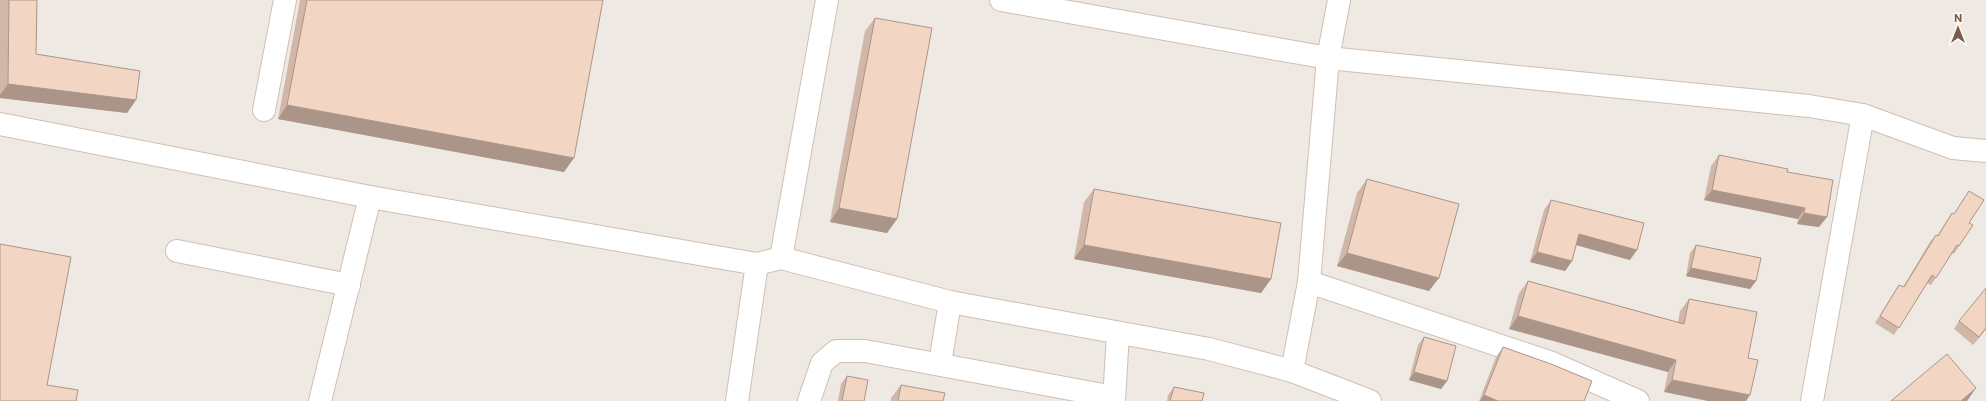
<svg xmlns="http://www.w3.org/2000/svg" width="1986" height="401" viewBox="0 0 1986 401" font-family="Commissioner,sans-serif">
<rect width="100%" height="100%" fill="#fdf6ec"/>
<rect fill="#efe9e4" x="0" y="0" width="1986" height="401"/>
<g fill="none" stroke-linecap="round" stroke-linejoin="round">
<defs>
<g id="minor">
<polyline points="1001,0 1328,58 1809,106 1863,115 1953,148 1986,151"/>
<polyline points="264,110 285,0"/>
<polyline points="0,124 370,197 757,264 781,258 950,302 1209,349 1292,371 1370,401"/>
<polyline points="177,251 349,285"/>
<polyline points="781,258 827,0"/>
<polyline points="1309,282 1552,363 1638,401"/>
<polyline points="940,364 950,302"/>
<polyline points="1292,371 1309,282 1328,58 1339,0"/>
<polyline points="320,401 370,197"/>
<polyline points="737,401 757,264"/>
<polyline points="809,401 822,363 836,351 865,351 1114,397"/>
<polyline points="1114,401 1118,333"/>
<polyline points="1812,401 1863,115"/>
</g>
</defs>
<use href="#minor" stroke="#d1beb0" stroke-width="24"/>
<use href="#minor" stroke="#fff" stroke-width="22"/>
</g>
<g fill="#d1b7a8">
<polygon points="0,0 37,0 36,54 136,100 127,113 0,98"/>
<polygon points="300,0 603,0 564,172 278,119"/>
<polygon points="875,18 897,219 887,233 830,222 865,31"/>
<polygon points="1719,155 1787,172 1819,227 1797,224 1798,219 1704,200 1711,166"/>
<polygon points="1367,179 1429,291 1337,266 1357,193"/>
<polygon points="1094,189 1271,279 1261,293 1074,259 1084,202"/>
<polygon points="1969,191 1969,223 1959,246 1954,254 1952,253 1931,285 1927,283 1894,335 1875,323 1899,285 1903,287 1930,242 1936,235 1937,236 1952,213 1954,214"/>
<polygon points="1551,200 1630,260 1576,245 1572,261 1565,271 1530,262 1544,210"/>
<polygon points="1696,245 1756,281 1750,289 1686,276 1690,253"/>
<polygon points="1528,281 1678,322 1680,311 1689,299 1748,358 1664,392 1668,372 1509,329 1519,293"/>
<polygon points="1959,321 1986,329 1973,345 1954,329"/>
<polygon points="1424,337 1447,381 1441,389 1409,380 1418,345"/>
<polygon points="1503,347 1584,401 1479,401 1496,357"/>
<polygon points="847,376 864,401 838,401 841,384"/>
<polygon points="901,385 943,401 891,401 891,398"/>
<polygon points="1174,387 1202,401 1167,401 1168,395"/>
</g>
<g fill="#aa9588">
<polygon points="8,84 136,100 127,113 0,98 0,95"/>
<polygon points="287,105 574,158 564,172 278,119"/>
<polygon points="1712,190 1805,208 1798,219 1704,200"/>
<polygon points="839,208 897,219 887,233 830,222"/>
<polygon points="1804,213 1827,217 1819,227 1797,224"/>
<polygon points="1579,234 1637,250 1630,260 1572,244"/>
<polygon points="1084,245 1271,279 1261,293 1074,259"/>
<polygon points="1537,252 1572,261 1565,271 1530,262"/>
<polygon points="1347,253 1439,278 1429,291 1337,266"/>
<polygon points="1691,268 1756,281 1750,289 1686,276"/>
<polygon points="1518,316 1676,360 1668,372 1509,329"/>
<polygon points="1986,328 1986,329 1973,345 1979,337"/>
<polygon points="1414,372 1447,381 1441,389 1409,380"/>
<polygon points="1672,380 1750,395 1746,401 1708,401 1664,392"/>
<polygon points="1976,388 1967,401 1961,401"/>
<polygon points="1484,395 1498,401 1480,401"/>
</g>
<g fill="#f3d5c3" stroke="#aa9588">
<polygon points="9,0 37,0 36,54 140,71 136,100 8,84"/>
<polygon points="307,0 603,0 574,158 287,105"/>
<polygon points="875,18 932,28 897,219 839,208"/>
<polygon points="1719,155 1788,169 1787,172 1833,180 1827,217 1804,213 1805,208 1712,190"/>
<polygon points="1367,179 1459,204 1439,278 1347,253"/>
<polygon points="1094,189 1281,223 1271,279 1084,245"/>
<polygon points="1969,191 1984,200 1969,223 1973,225 1959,246 1957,245 1936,278 1932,275 1899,328 1880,316 1899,285 1904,287 1936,235 1938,236 1952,213 1954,214"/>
<polygon points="1551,200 1644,223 1637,250 1579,234 1572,261 1537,252"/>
<polygon points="0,244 71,257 47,385 78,390 76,401 0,401"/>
<polygon points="1696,245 1761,258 1756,281 1691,268"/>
<polygon points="1528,281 1684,324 1689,299 1757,312 1748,358 1758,360 1750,395 1672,380 1676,360 1518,316"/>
<polygon points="1986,288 1986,328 1979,337 1959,321"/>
<polygon points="1424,337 1456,346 1447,381 1414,372"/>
<polygon points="1503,347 1551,364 1592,381 1584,401 1498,401 1484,395"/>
<polygon points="1947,354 1976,388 1961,401 1891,401"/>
<polygon points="847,376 868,380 864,401 842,401"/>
<polygon points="901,385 945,393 943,401 898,401"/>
<polygon points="1174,387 1204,393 1202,401 1170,401"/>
</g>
<g transform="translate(1958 28)" stroke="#fffaf3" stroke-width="3" paint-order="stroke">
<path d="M0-3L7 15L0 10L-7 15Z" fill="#7a5c4d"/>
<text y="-6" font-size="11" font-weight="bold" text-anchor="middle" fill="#7a5c4d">N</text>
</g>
</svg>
